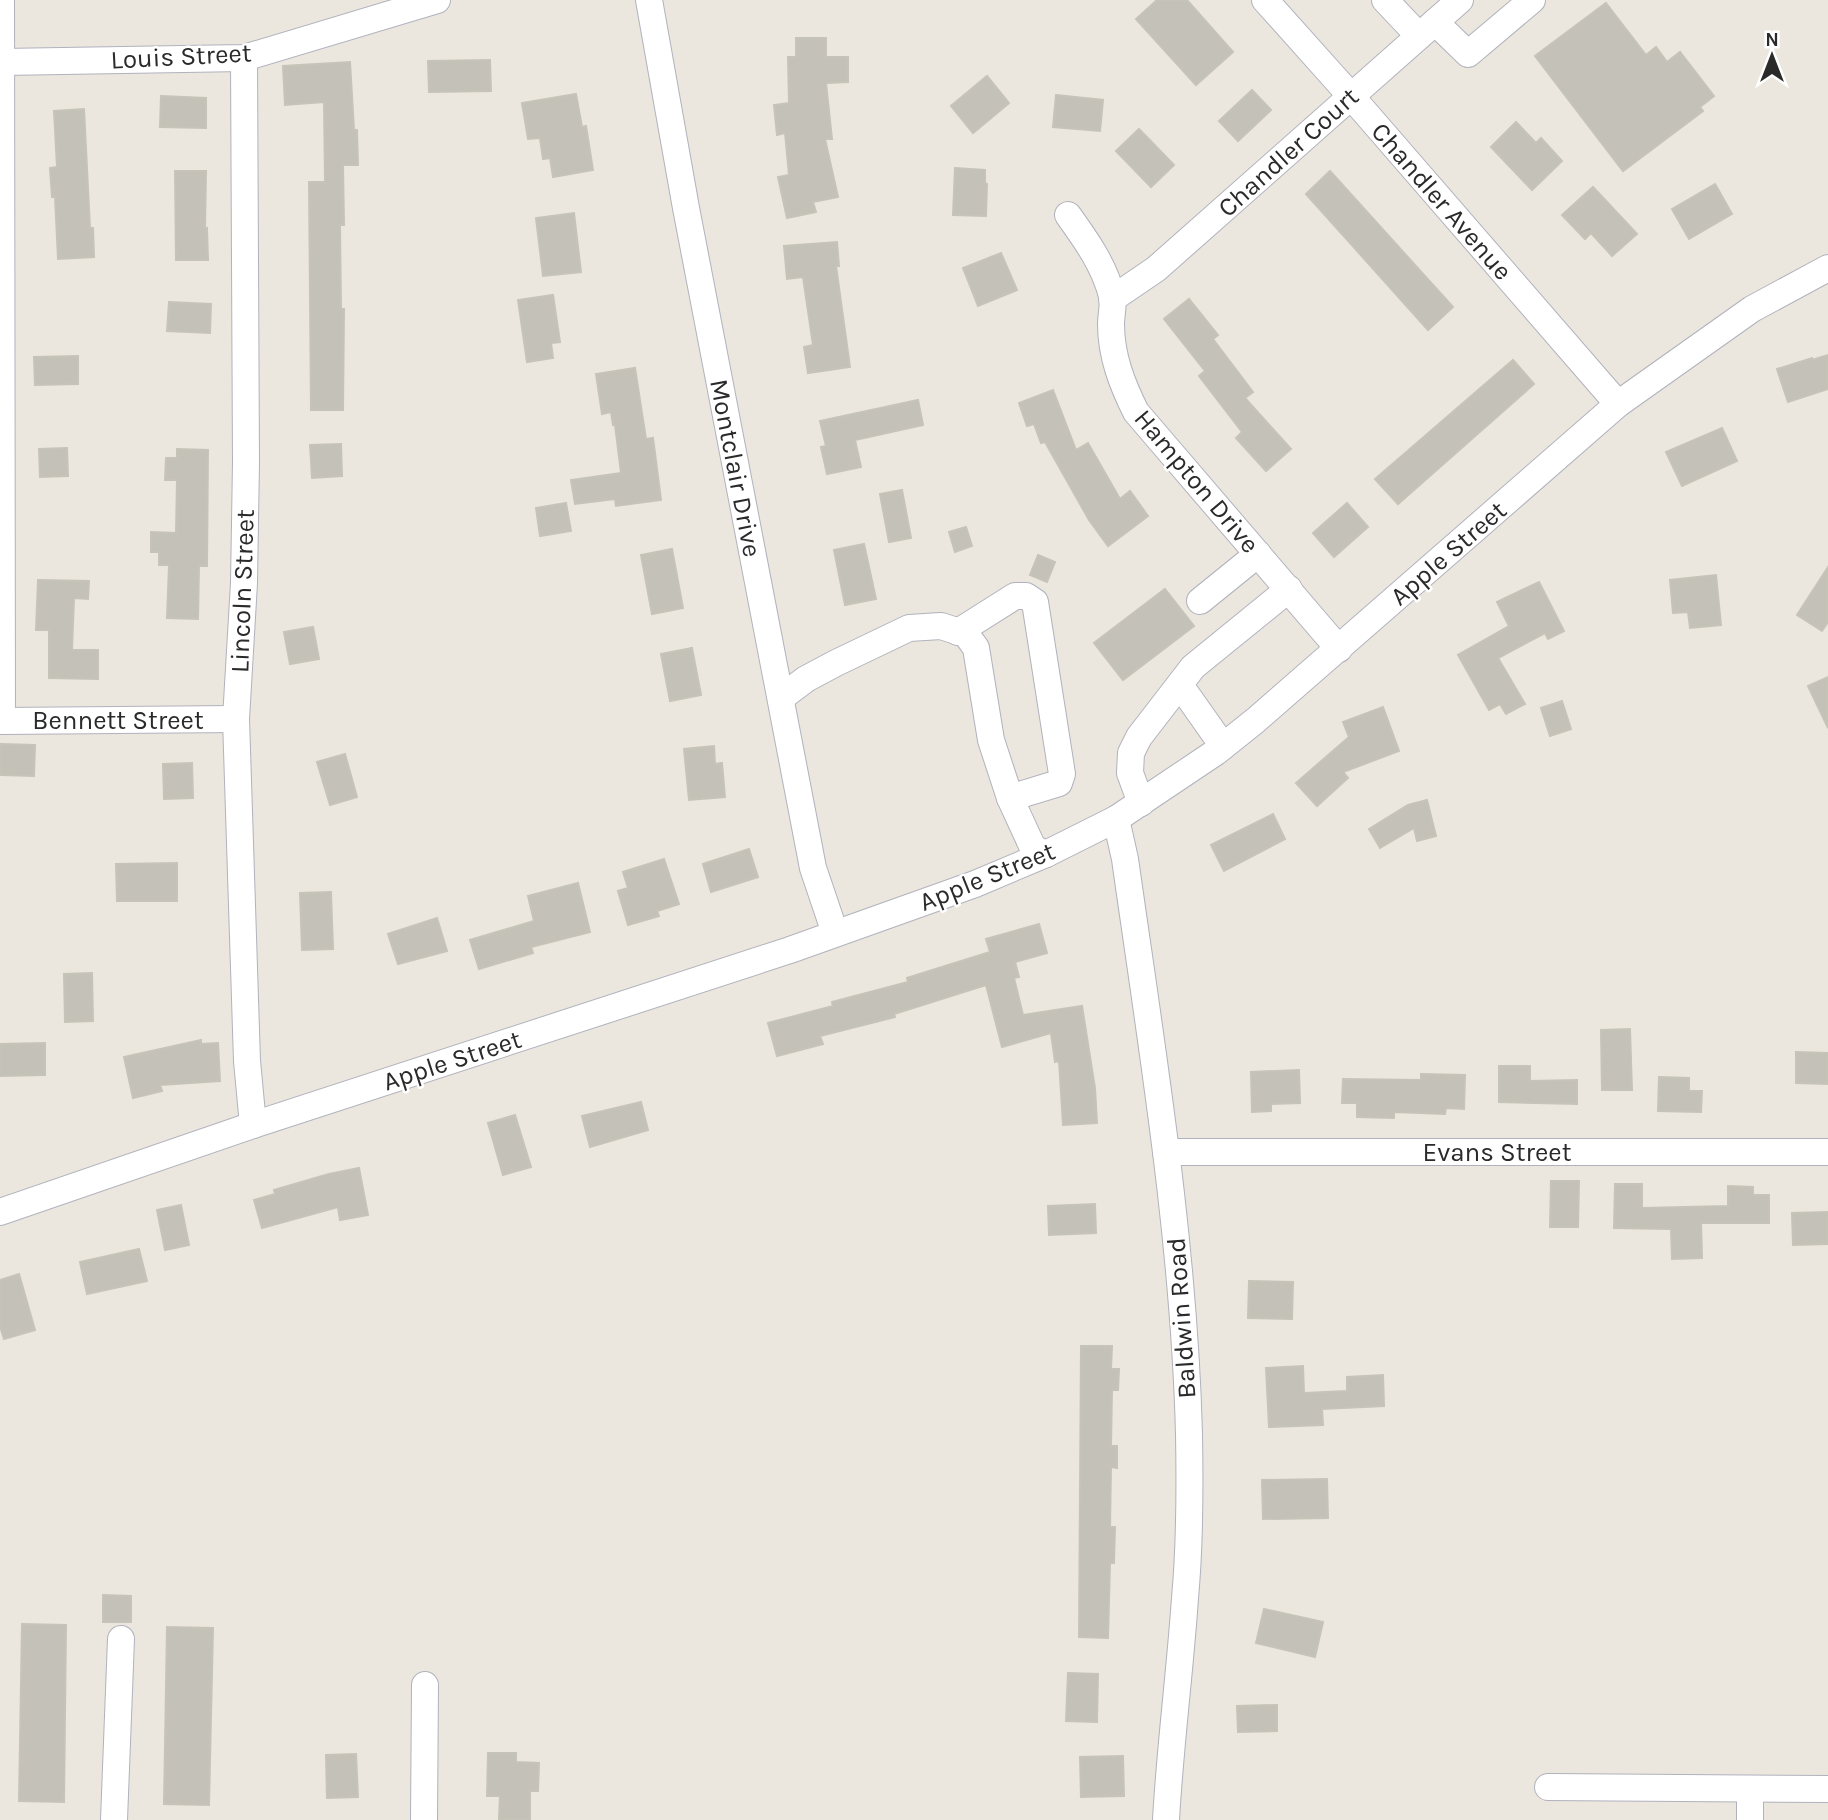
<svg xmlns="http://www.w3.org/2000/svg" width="1828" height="1820" viewBox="0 0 1828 1820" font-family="Karla,sans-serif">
<rect width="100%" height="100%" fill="#ebe7de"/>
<g fill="#c4c1b9" stroke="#c6c3b8" stroke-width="2">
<polygon points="1157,0 1187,0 1233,52 1196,85 1136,19"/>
<polygon points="1606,3 1646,55 1656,47 1667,62 1680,52 1714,96 1700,107 1703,111 1623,171 1535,56"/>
<polygon points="796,38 826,38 826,57 848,57 848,82 826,83 832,139 825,139 838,197 813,202 816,212 787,218 778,177 789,175 785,133 777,135 774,105 789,103 788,57 796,57"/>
<polygon points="490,60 491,91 429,92 428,61"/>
<polygon points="350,62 354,130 357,130 358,165 343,165 344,225 340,225 341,309 344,309 343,410 311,410 309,182 325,182 324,102 285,105 283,66"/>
<polygon points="987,76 1009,103 973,133 951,106"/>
<polygon points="1252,90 1271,110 1238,141 1219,121"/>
<polygon points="576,94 582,127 586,126 593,170 553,177 550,158 543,159 540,138 528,139 522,103"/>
<polygon points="1056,95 1103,100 1100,131 1053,127"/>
<polygon points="161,96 206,98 206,128 160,127"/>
<polygon points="84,109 90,228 93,228 94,257 58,259 55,197 52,197 50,168 57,167 54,111"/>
<polygon points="1516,122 1536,143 1541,138 1562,161 1532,190 1491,147"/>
<polygon points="1139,129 1174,165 1151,187 1116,151"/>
<polygon points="955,168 985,170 985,183 987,184 986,216 953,215"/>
<polygon points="175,171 206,171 205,229 207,228 208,260 176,260"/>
<polygon points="1330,171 1453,307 1428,330 1306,194"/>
<polygon points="1715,184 1732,214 1689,239 1672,209"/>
<polygon points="1593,187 1637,234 1612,256 1591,233 1585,239 1562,215"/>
<polygon points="574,213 581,272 543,276 536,218"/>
<polygon points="837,242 839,266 836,266 850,367 808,373 804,347 813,345 803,277 787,279 784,246"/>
<polygon points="1001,253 1017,290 978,306 963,268"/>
<polygon points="553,295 560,342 551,343 553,358 527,362 518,300"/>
<polygon points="1189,299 1218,335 1213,339 1253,392 1245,398 1291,449 1266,471 1236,438 1242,432 1199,376 1205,371 1164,319"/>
<polygon points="169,302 211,304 210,333 167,331"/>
<polygon points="1828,355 1828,389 1788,402 1777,369 1812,358 1812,360"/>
<polygon points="78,356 78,384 35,385 34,357"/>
<polygon points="1513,360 1534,384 1398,504 1375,479"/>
<polygon points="635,368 646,439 653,438 661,500 616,506 615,499 575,504 571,480 621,473 615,425 613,425 611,412 602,414 596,374"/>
<polygon points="1053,390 1076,450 1088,443 1120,499 1130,491 1148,516 1108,546 1089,520 1045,442 1041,443 1034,424 1027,426 1019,403"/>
<polygon points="918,400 923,425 855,440 861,467 827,474 821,447 826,446 820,421"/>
<polygon points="1722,428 1737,461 1682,486 1666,452"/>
<polygon points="341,444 342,476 312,478 310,445"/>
<polygon points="67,448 68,476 40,477 39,449"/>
<polygon points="177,449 208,450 207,566 199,566 198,619 167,618 169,565 159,565 159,552 151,552 151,532 176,533 177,480 165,480 166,458 177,458"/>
<polygon points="902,490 911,538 889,542 880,494"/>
<polygon points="566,503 571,531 540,536 536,508"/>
<polygon points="1347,503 1368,527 1334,557 1313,533"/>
<polygon points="966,527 972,546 955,552 949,532"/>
<polygon points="864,544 876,599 845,605 834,550"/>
<polygon points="672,549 683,608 652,614 641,555"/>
<polygon points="1038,555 1055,562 1047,582 1030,575"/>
<polygon points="1828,567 1828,622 1822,631 1797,615"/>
<polygon points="1716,575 1721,625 1690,628 1688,612 1673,613 1670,580"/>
<polygon points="38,580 89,581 88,599 74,598 72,650 98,650 98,679 49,678 49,630 36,630"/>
<polygon points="1539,582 1564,631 1548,639 1545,633 1498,658 1525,704 1506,714 1500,704 1489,710 1458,655 1509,626 1497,602"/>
<polygon points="1165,589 1194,626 1123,680 1094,643"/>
<polygon points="313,627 319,659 290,664 284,632"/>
<polygon points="692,648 701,695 670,701 661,654"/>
<polygon points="1828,677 1828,728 1808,686"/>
<polygon points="1562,701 1571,729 1550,736 1541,708"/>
<polygon points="1383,707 1399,751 1343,772 1348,778 1317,806 1296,783 1349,737 1343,722"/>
<polygon points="0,744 35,745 34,776 0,775"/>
<polygon points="714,746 715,764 722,763 725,797 689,800 684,749"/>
<polygon points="345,754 357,797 330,805 317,762"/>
<polygon points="192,763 193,798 164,799 163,764"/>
<polygon points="1427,800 1436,836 1417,841 1414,828 1380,848 1369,829 1408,805"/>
<polygon points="1273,814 1285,839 1224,871 1211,845"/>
<polygon points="749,849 758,877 711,892 703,864"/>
<polygon points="664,859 679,904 657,911 659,916 628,925 618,891 628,888 623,872"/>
<polygon points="177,863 177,901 117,901 116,864"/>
<polygon points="578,883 590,932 531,947 533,953 479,969 470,940 534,921 528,896"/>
<polygon points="331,892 333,949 302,950 300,893"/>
<polygon points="437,918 447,951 398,964 388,934"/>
<polygon points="1039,924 1047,953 1015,962 1019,977 1014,978 1023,1015 1082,1006 1095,1088 1097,1123 1063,1125 1059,1061 1055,1062 1051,1033 1002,1047 986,985 894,1014 895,1017 820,1036 823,1044 777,1056 768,1023 833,1006 832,1002 908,982 907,978 990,952 986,939"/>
<polygon points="92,973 93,1021 65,1022 64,974"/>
<polygon points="1630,1029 1632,1090 1602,1090 1601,1030"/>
<polygon points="201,1040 201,1044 218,1043 220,1081 160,1085 162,1091 133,1098 124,1057"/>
<polygon points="45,1043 45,1075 0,1076 0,1044"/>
<polygon points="1796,1052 1828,1053 1828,1084 1796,1083"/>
<polygon points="1499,1066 1530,1066 1530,1081 1577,1080 1577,1104 1499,1102"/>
<polygon points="1299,1070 1300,1103 1271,1104 1271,1111 1252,1112 1251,1072"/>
<polygon points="1421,1074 1465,1075 1464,1109 1446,1108 1445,1114 1394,1112 1394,1118 1357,1117 1357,1103 1342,1103 1343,1079 1421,1080"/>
<polygon points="1659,1077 1689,1078 1689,1091 1702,1091 1701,1112 1658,1111"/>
<polygon points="641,1102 648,1130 590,1147 582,1116"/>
<polygon points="515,1115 531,1167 503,1175 488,1123"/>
<polygon points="359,1168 368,1215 340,1220 338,1207 262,1228 254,1200 275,1194 274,1190 329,1174"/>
<polygon points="1551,1181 1579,1181 1578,1227 1550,1227"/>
<polygon points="1615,1184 1642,1184 1642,1208 1728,1206 1728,1186 1753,1187 1753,1195 1769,1195 1769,1223 1701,1223 1702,1258 1672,1259 1671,1229 1614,1228"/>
<polygon points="1095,1204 1096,1233 1049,1235 1048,1206"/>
<polygon points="181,1205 189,1245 165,1250 157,1210"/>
<polygon points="1828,1212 1828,1244 1793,1245 1792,1213"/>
<polygon points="139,1249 147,1281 87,1294 80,1262"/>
<polygon points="19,1274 35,1330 4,1339 0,1326 0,1280"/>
<polygon points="1249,1281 1293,1282 1292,1319 1248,1318"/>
<polygon points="1081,1346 1112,1346 1111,1369 1119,1369 1118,1390 1112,1390 1111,1446 1117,1446 1117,1468 1111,1467 1110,1527 1115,1527 1114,1563 1110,1563 1108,1638 1079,1637"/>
<polygon points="1303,1366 1304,1393 1347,1391 1347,1377 1383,1375 1384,1406 1322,1409 1323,1425 1269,1427 1266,1368"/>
<polygon points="1327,1479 1328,1518 1263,1519 1262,1480"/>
<polygon points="103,1595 131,1596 131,1622 103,1622"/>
<polygon points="1264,1609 1323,1622 1315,1657 1256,1643"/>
<polygon points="22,1624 66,1625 64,1802 19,1801"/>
<polygon points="167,1627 213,1628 209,1805 164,1804"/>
<polygon points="1068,1673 1098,1674 1097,1722 1066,1721"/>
<polygon points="1277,1705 1277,1731 1238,1732 1237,1706"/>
<polygon points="488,1753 516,1753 516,1762 539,1763 538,1791 530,1791 530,1820 499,1820 500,1796 487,1796"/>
<polygon points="356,1754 358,1797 327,1798 326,1755"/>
<polygon points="1123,1756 1124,1796 1081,1797 1080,1757"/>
</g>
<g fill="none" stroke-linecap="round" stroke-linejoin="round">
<defs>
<g id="minor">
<polyline points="1,0 2,721"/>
<polyline points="649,0 686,208 813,868 835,933"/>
<polyline points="1265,0 1350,95 1618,404"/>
<polyline points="1385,0 1419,36"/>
<polyline points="1435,22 1468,54 1532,0"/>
<polyline points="244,58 246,462 244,583 236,719 247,1061 253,1125"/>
<polyline points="2,62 244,58 437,0"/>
<path d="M 1068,215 C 1086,240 1104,265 1112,296 C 1114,305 1111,315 1111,324 C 1111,356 1122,384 1136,412 L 1339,649"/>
<polyline points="1112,299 1156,269 1460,0"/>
<polyline points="1200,601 1258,554"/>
<polyline points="958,632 1015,596 1026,596 1035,602 1062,774 1059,783 1010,798"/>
<polyline points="1180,685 1223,746"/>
<polyline points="782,697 806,679 836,663 909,628 941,626 966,634 976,648 991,740 1010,798 1033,848 1046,854"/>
<polyline points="0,721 236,719"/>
<polyline points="1141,803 1130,773 1131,753 1139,737 1193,667 1289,589"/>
<path d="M 1116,819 L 1125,859 C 1152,1050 1184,1241 1189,1434 C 1190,1488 1190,1544 1185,1598 C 1180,1672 1170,1746 1166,1820"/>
<polyline points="1166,1152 1828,1152"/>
<polyline points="0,1212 253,1125 790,950 975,884 1046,854 1116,819 1216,752 1256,720 1618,404 1752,309 1828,268"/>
<polyline points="1548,1787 1828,1789"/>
<polyline points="1750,1789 1750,1820"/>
<polyline points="114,1820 121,1639"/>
<polyline points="424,1820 425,1685"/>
</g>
</defs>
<use href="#minor" stroke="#b1b2bd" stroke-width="28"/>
<use href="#minor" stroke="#fff" stroke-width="26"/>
</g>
<g text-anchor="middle" stroke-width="5" stroke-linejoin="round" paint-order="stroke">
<g font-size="26" fill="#2a2a2a" stroke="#fff">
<text transform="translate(181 56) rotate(-3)" y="9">Louis Street</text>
<text transform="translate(1288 152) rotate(-42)" y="9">Chandler Court</text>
<text transform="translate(1442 201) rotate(49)" y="9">Chandler Avenue</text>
<text transform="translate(736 468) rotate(79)" y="9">Montclair Drive</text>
<text transform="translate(1197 481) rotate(50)" y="9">Hampton Drive</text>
<text transform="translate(1448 553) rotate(-41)" y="9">Apple Street</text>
<text transform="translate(242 591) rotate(-88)" y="9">Lincoln Street</text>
<text x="118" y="729">Bennett Street</text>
<text transform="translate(987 876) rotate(-22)" y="9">Apple Street</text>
<text transform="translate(452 1060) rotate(-18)" y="9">Apple Street</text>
<text x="1497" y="1161">Evans Street</text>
<text transform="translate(1181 1318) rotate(-94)" y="9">Baldwin Road</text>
</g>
</g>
<g transform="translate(1772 56)" stroke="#ffffff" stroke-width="5" paint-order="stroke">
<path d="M0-5L12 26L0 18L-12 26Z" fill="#2a2a2a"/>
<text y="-10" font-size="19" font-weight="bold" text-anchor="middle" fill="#2a2a2a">N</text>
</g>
</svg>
